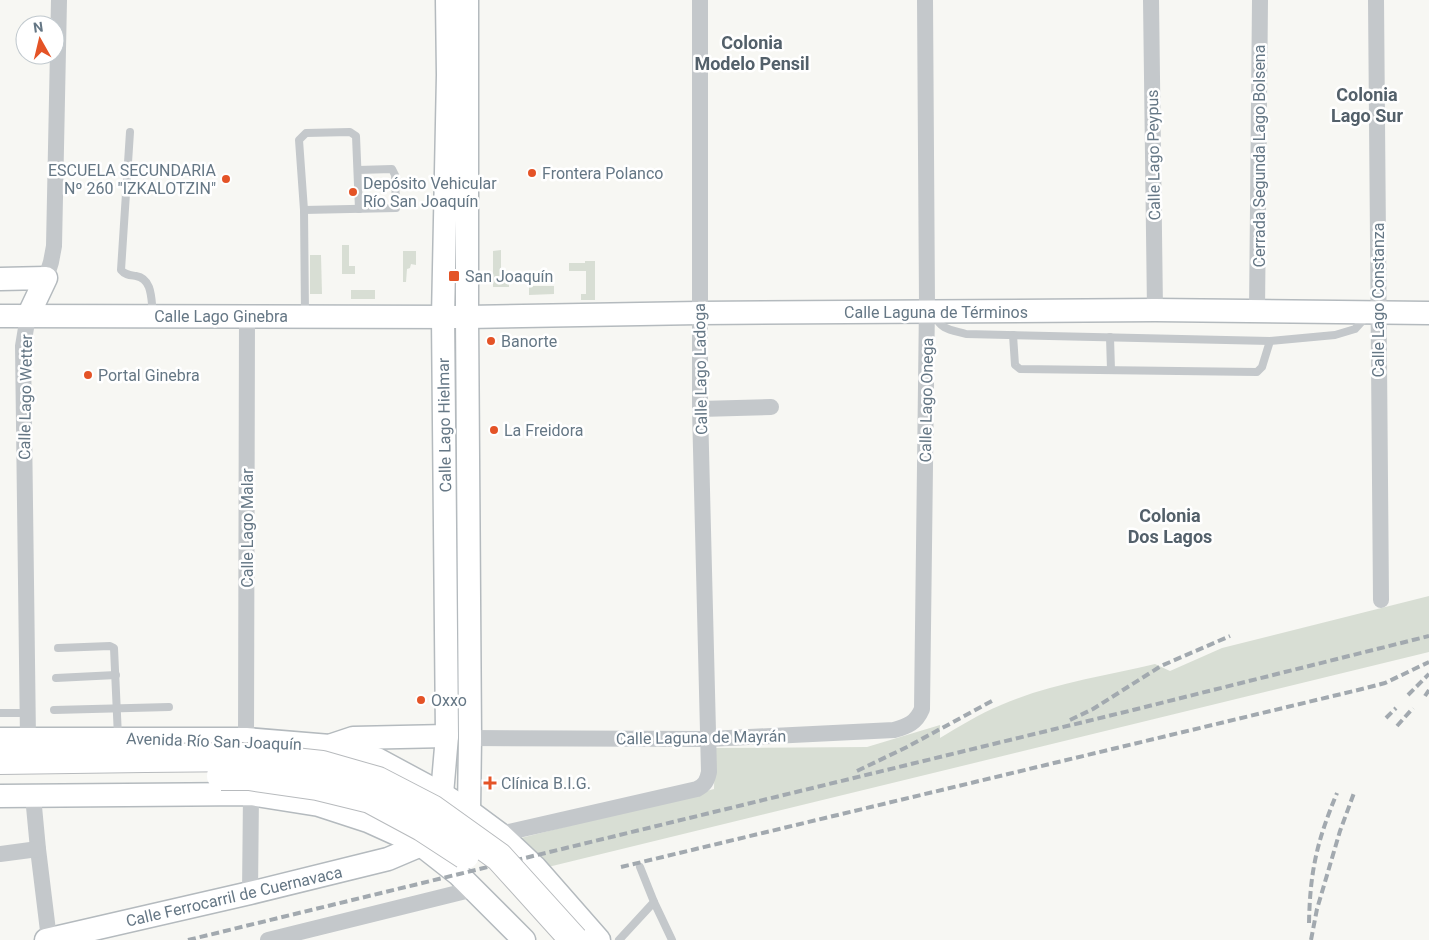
<svg xmlns="http://www.w3.org/2000/svg" width="1429" height="940" viewBox="0 0 1429 940" font-family="Roboto,sans-serif">
<rect width="100%" height="100%" fill="#f7f7f3"/>
<g fill="#d8ded4">
<polygon points="342,245 349,245 349,266 355,266 355,274 342,274"/>
<polygon points="501,250 501,280 509,281 509,287 493,287 493,251"/>
<polygon points="403,251 416,251 416,265 411,264 410,268 407,269 406,282 403,282"/>
<polygon points="310,255 321,255 322,294 310,294"/>
<polygon points="585,261 595,261 595,300 581,300 581,294 586,294 586,271 569,271 569,263 585,263"/>
<polygon points="529,286 554,286 554,294 529,295"/>
<rect x="351" y="290" width="24" height="9"/>
<path d="M 1429,596 L 1429,652 L 544,868 L 517,839 L 714,789 L 715,748 L 867,747 L 940,725 L 940,738 C 960,726 979,714 1001,705 C 1049,684 1104,676 1155,664 L 1170,671 L 1222,648 Z"/>
</g>
<g fill="none" stroke-linecap="round" stroke-linejoin="round">
<defs>
<g id="secondary">
<polyline points="467,0 467,317 470,738 469,811"/>
<polyline points="0,279 46,278 28,316"/>
<polyline points="0,316 467,317 699,313 1155,310 1429,313"/>
<polyline points="0,739 246,739 330,746 377,759 442,794 469,811 500,834 535,867 599,940"/>
<polyline points="332,745 353,738 447,736"/>
<polyline points="0,796 251,794 319,805 368,821 421,845 458,874 524,940"/>
<polyline points="421,845 432,823 442,794 447,736 443,317 448,75 447,0"/>
<polyline points="46,940 250,893 388,859 421,845"/>
</g>
<polyline id="highway" points="0,760 145,758"/>
</defs>
<use href="#secondary" stroke="#b4babe" stroke-width="25"/>
<use href="#highway" stroke="#b7babd" stroke-width="30"/>
<g stroke="#c4c8cb" stroke-width="8">
<path d="M 130,132 L 121,270 C 125,275 130,275 136,276 C 153,279 151,300 153,314"/>
<polyline points="304,210 396,208 395,175 392,169 358,170"/>
<polyline points="305,314 304,210 299,140 306,133 350,132 356,136 359,209"/>
<path d="M 935,315 C 940,330 952,330 966,334 L 1270,341 L 1335,335 L 1355,329 L 1366,317"/>
<polyline points="1013,335 1015,365 1020,369 1257,372 1262,367 1270,341"/>
<polyline points="1110,337 1111,370"/>
<polyline points="58,648 110,646 114,648 118,737"/>
<polyline points="56,678 116,675"/>
<polyline points="54,710 169,707"/>
<polyline points="0,713 28,713"/>
<polyline points="654,902 672,940"/>
<polyline points="619,940 654,902 640,867"/>
</g>
<g stroke="#c4c8cb" stroke-width="16">
<polyline points="1151,0 1155,310"/>
<polyline points="1376,0 1381,600"/>
<polyline points="46,278 51,262 54,246 59,0"/>
<polyline points="1257,312 1260,0"/>
<polyline points="700,409 771,407"/>
<path d="M 470,738 L 708,739 L 894,730 C 908,726 916,723 922,709 L 927,304 L 925,0"/>
<polyline points="28,739 23,346 28,316"/>
<polyline points="246,739 247,316"/>
<polyline points="33,796 38,849 49,939"/>
<path d="M 500,834 L 697,789 C 705,785 707,781 709,772 L 700,409 L 700,0"/>
<polyline points="0,854 38,849"/>
<polyline points="250,893 251,794"/>
<polyline points="268,940 474,889"/>
</g>
<use href="#secondary" stroke="#fff" stroke-width="22"/>
<use href="#highway" stroke="#fff" stroke-width="28"/>
<g stroke="#a2a9af" stroke-width="4" stroke-dasharray="8 4" stroke-linecap="butt">
<polyline points="1408,695 1429,674"/>
<polyline points="1425,696 1429,690"/>
<polyline points="1386,718 1396,708"/>
<polyline points="1070,720 1093,709 1161,666 1230,636"/>
<polyline points="1397,726 1413,708"/>
<polyline points="857,771 907,747 992,701"/>
<polyline points="621,867 1358,690 1385,683 1429,662"/>
<path d="M 1309,923 C 1310,871 1317,841 1337,793"/>
<polyline points="188,940 1133,710 1429,636"/>
<polyline points="1311,940 1317,909 1340,831 1354,793"/>
</g>
<defs>
<g id="highway-bridge">
<polyline points="145,758 248,757 322,765 378,781 432,809 499,857 574,940"/>
<polyline points="221,776 249,776 317,786 370,799 422,827 465,855"/>
</g>
</defs>
<use href="#highway-bridge" stroke="#b7babd" stroke-width="30" stroke-linecap="butt"/>
<use href="#highway-bridge" stroke="#fff" stroke-width="28"/>
</g>
<g fill="#e45326" stroke="#fff" stroke-width="2">
<circle cx="532" cy="173" r="5"/>
<circle cx="226" cy="179" r="5"/>
<circle cx="353" cy="192" r="5"/>
<rect x="448" y="270" width="12" height="12" rx="2.5"/>
<circle cx="491" cy="341" r="5"/>
<circle cx="88" cy="375" r="5"/>
<circle cx="494" cy="430" r="5"/>
<circle cx="421" cy="700" r="5"/>
<path d="M487.5 775.5h5v5h5v5h-5v5h-5v-5h-5v-5h5z"/>
</g>
<g text-anchor="middle" stroke-width="5" stroke-linejoin="round" paint-order="stroke">
<g font-size="16" fill="#657785" stroke="#fff">
<text transform="translate(1153 155) rotate(-91)" y="6">Calle Lago Peypus</text>
<text transform="translate(1259 156) rotate(-90)" y="6">Cerrada Segunda Lago Bolsena</text>
<text transform="translate(1378 300) rotate(-90)" y="6">Calle Lago Constanza</text>
<text x="936" y="318">Calle Laguna de Términos</text>
<text x="221" y="322">Calle Lago Ginebra</text>
<text transform="translate(700 369) rotate(-91)" y="6">Calle Lago Ladoga</text>
<text transform="translate(25 397) rotate(-89)" y="6">Calle Lago Wetter</text>
<text transform="translate(926 400) rotate(-89)" y="6">Calle Lago Onega</text>
<text transform="translate(444 425) rotate(-91)" y="6">Calle Lago Hielmar</text>
<text transform="translate(247 528) rotate(-90)" y="6">Calle Lago Malar</text>
<text transform="translate(701 737) rotate(-1)" y="6">Calle Laguna de Mayrán</text>
<text transform="translate(214 741) rotate(2)" y="6">Avenida Río San Joaquín</text>
<text transform="translate(234 896) rotate(-13)" y="6">Calle Ferrocarril de Cuernavaca</text>
</g>
<g font-size="16" fill="#657785" stroke="#fff" text-anchor="start">
<text x="216" y="176" text-anchor="end">ESCUELA SECUNDARIA<tspan x="216" dy="18">Nº 260 "IZKALOTZIN"</tspan></text>
<text x="542" y="179">Frontera Polanco</text>
<text x="363" y="189">Depósito Vehicular<tspan x="363" dy="18">Río San Joaquín</tspan></text>
<text x="465" y="282">San Joaquín</text>
<text x="501" y="347">Banorte</text>
<text x="98" y="381">Portal Ginebra</text>
<text x="504" y="436">La Freidora</text>
<text x="431" y="706">Oxxo</text>
<text x="501" y="789">Clínica B.I.G.</text>
</g>
<g font-size="18" font-weight="bold" fill="#53606a" stroke="#fff">
<text x="752" y="49">Colonia<tspan x="752" dy="21">Modelo Pensil</tspan></text>
<text x="1367" y="101">Colonia<tspan x="1367" dy="21">Lago Sur</tspan></text>
<text x="1170" y="522">Colonia<tspan x="1170" dy="21">Dos Lagos</tspan></text>
</g>
</g>
<g transform="translate(40 40) rotate(352)"><circle r="24" fill="#ffffff" stroke="#c1c9ce"/>
<path d="M0-4L9 19L0 12L-9 19Z" fill="#e45326"/>
<text y="-8" font-size="14" font-weight="bold" text-anchor="middle" fill="#657785">N</text>
</g>
</svg>
